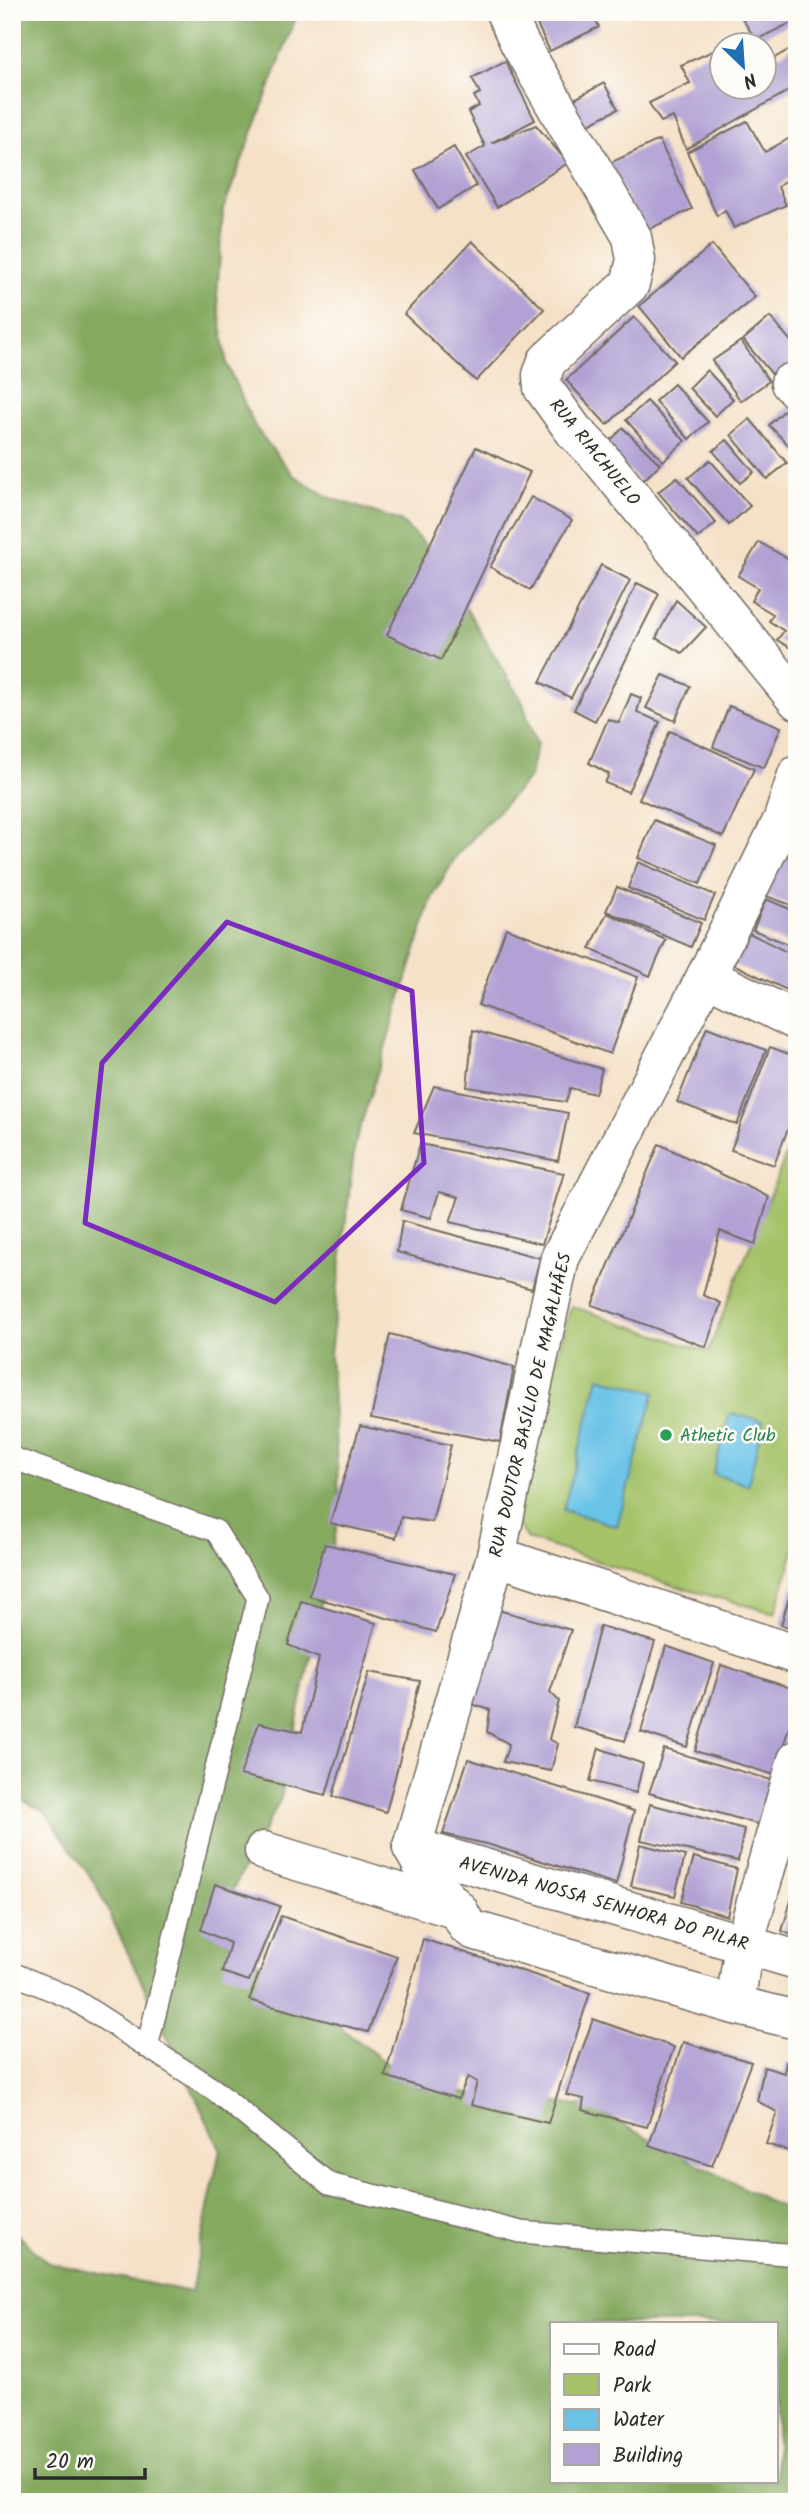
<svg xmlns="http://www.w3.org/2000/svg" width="809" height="2514" viewBox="0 0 809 2514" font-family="Kalam,sans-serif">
<rect width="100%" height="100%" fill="#fdfcf7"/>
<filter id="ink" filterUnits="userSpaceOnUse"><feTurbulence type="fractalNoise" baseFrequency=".0143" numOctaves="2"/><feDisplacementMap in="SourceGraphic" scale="14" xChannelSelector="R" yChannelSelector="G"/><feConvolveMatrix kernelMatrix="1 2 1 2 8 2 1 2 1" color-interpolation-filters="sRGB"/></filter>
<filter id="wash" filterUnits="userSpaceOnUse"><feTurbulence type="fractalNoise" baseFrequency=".00686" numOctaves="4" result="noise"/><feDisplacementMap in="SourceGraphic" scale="28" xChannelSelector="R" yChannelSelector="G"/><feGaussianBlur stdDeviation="1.57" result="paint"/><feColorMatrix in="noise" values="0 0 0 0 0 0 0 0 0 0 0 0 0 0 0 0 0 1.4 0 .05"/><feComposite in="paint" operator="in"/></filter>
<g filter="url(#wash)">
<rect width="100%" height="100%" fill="#f5e1c7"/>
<polygon fill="#a6c36a" stroke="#68774a" stroke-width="2" points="797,1127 797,1541 775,1613 678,1587 527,1539 513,1518 571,1306 708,1352"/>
<path fill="#84a95e" stroke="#586a44" stroke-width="2" fill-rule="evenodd" d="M 12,12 L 298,12 L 223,210 L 217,295 L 227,365 L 255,427 L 293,475 L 328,497 L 400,521 L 431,550 L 522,701 L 537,744 L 529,778 L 457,855 L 432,898 L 355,1144 L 330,1354 L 340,1512 L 281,1798 L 213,1927 L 418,2088 L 587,2106 L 797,2216 L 797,2502 L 12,2502 L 12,2230 L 48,2263 L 191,2292 L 220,2149 L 96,1885 L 45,1812 L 12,1795 L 12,1127 L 17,1121 L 12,1118 ZM 552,2323 L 776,2323 L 776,2481 L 552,2481 Z"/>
<g fill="#69c3e7" stroke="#4a7789" stroke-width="2">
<polygon points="599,1377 655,1392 617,1526 563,1510"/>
<polygon points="730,1413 763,1421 748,1485 713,1474"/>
</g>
<g id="blocks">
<g fill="#b1a1d4">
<polygon points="531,12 592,12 599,27 550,51"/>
<polygon points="751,12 797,12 797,20 756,40 741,17"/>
<polygon points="797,45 797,86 686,149 673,117 661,122 649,103 690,83 681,65 722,47 722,88 764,88 764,64"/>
<polygon points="505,61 535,120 491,143 536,125 568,163 497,207 466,157 485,146 468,112 479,106 474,96 480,93 472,78"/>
<polygon points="604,83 618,109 585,126 571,101"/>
<polygon points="747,121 765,152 797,134 797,170 778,187 786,205 734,228 725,210 717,216 687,152"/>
<polygon points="659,140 692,209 643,232 610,163"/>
<polygon points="454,147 476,186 438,209 415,170"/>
<polygon points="472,241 544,309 476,381 404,314"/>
<polygon points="712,245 755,297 681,357 639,306"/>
<polygon points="634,317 675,361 607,425 566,380"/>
<polygon points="770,317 797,348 797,363 777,380 743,340"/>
<polygon points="741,341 769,381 741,401 712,361"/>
<polygon points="707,370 733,399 715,416 689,388"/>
<polygon points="674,384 708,422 689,439 655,401"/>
<polygon points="647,401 685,441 663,461 626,420"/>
<polygon points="794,401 797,404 797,454 769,425"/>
<polygon points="750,419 787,463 767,479 731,435"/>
<polygon points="623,428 660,464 641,483 604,447"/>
<polygon points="727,440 754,472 740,483 713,451"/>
<polygon points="476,447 530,472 441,660 387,635"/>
<polygon points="710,460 750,506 729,525 688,478"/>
<polygon points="677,477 716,523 698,538 658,492"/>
<polygon points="531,497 572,520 530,590 490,567"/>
<polygon points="759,542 797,564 797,652 777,640 784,631 769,621 773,614 751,601 758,588 738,576"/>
<polygon points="601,565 630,580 571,698 540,682"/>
<polygon points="637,583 659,594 595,721 574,710"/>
<polygon points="676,600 706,627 682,653 656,638"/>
<polygon points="663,675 690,686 675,721 646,708"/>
<polygon points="631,694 641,698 637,712 660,722 628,792 605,783 609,774 589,763 608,719 619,723"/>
<polygon points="729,706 781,727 764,768 713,747"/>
<polygon points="670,731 754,769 723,837 639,799"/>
<polygon points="654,820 716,845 700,884 638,858"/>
<polygon points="796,841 797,841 797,858 791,856"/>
<polygon points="782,854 797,859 797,907 766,896"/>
<polygon points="638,862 715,895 704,920 628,888"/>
<polygon points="617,887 701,923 691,947 606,911"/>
<polygon points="766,899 797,912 797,948 753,930"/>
<polygon points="607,913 666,940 650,976 590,949"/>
<polygon points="506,928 638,977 610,1054 478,1005"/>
<polygon points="749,933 797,957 797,995 733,964"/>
<polygon points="707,1027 766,1050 737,1125 677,1102"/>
<polygon points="473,1030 602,1069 595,1094 570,1088 566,1102 467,1087"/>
<polygon points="770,1047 797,1057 797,1105 774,1165 731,1150"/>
<polygon points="434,1086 568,1113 558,1161 414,1133"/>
<polygon points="420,1144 564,1173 542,1244 450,1222 459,1197 439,1192 431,1218 401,1210"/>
<polygon points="659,1144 769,1197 755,1244 720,1231 703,1295 721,1303 706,1347 592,1305"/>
<polygon points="402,1221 540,1258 532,1289 397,1252"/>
<polygon points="390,1334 514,1367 500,1442 371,1418"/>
<polygon points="360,1426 451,1445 432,1522 401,1517 396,1538 330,1523"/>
<polygon points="325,1544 455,1574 436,1632 309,1596"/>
<polygon points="792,1587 797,1588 797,1629 781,1625"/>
<polygon points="301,1601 376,1623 326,1795 240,1775 259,1723 302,1732 319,1658 288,1645"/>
<polygon points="498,1610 571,1630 550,1692 559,1701 549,1739 558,1744 551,1771 503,1762 509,1744 487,1732 490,1710 472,1704"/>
<polygon points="600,1626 655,1642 625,1741 574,1727"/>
<polygon points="666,1646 714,1663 687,1747 641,1732"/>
<polygon points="721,1665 797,1690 797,1699 783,1748 788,1779 695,1751"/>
<polygon points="369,1672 420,1681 386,1812 333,1796"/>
<polygon points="599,1748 643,1764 636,1793 590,1781"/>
<polygon points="664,1749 778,1782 764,1826 649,1793"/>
<polygon points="468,1759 634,1811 616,1884 490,1845 443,1834"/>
<polygon points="650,1804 744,1829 738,1861 641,1840"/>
<polygon points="640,1844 685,1856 675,1896 631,1886"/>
<polygon points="694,1857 737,1869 727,1916 681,1902"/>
<polygon points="215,1884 280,1906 249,1981 222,1972 230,1943 201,1930"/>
<polygon points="796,1884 797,1885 797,1937 782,1931"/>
<polygon points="281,1916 397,1956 368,2032 249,2000"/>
<polygon points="423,1939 590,1993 548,2123 471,2105 477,2082 468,2077 458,2099 385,2076"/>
<polygon points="593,2019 674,2047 647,2127 582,2110 584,2099 566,2095"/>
<polygon points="683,2042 751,2062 712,2166 649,2145"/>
<polygon points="786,2062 797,2065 797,2154 766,2144 777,2112 757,2101 764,2067 784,2073"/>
</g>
</g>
</g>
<g filter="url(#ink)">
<use href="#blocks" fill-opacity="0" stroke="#726b62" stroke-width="2"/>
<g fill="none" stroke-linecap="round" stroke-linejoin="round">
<defs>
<g id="service">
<polyline points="12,1458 216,1531 258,1598 147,2047"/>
<polyline points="12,1973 73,1999 213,2089 329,2184 521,2232 797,2255"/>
</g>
<g id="minor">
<polyline points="505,12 520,44 632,237 636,260 630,284 547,361 542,375 543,388 574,431 596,453 797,700"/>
<polyline points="790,383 797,390"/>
<polyline points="706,976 797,1021"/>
<polyline points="496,1556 797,1655"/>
<polyline points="412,1847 496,1556 560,1258 706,976 783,819 797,775"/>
<polyline points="264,1851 458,1910"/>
<polyline points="735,2005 744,1944 797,1760"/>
</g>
<g id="tertiary">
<polyline points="412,1847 432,1883 458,1910 467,1926 473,1930 735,2005 797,2020"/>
<polyline points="412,1847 797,1960"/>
</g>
</defs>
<use href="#service" stroke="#726b62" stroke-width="24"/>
<use href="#minor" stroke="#726b62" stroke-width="41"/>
<use href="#tertiary" stroke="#726b62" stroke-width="41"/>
<use href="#service" stroke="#fff" stroke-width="21"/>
<use href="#minor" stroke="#fff" stroke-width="38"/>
<use href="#tertiary" stroke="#fff" stroke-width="38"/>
</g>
</g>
<path fill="none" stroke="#7b2cbf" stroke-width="5" stroke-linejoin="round" d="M 227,922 L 412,991 L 424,1163 L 275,1302 L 85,1223 L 102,1063 Z"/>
<circle fill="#2e9e5b" stroke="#fdfcf7" stroke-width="2.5" cx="666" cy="1435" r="7"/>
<g text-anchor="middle" stroke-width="5" stroke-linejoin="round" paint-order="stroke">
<g font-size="18" fill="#2b2b2b" stroke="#fdfcf7">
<text transform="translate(595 452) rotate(51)" y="6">RUA RIACHUELO</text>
<text transform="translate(530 1405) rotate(-77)" y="6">RUA DOUTOR BASÍLIO DE MAGALHÃES</text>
<text transform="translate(604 1903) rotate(16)" y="6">AVENIDA NOSSA SENHORA DO PILAR</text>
</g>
<g font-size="18" fill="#27864d" stroke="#fdfcf7" text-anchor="start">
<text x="680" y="1441">Athetic Club</text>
</g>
</g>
<rect width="809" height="2514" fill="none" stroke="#fdfcf7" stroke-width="42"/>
<rect x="550" y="2322" width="228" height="161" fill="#fdfcf7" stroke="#a9a8a5" stroke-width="2"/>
<rect x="564" y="2344" width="35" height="10" fill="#ffffff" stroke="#a9a8a5" stroke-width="2"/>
<text x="613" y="2356" font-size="21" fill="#2b2b2b">Road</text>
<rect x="564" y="2374" width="35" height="21" fill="#a6c36a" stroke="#a9a8a5" stroke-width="2"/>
<text x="613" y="2392" font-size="21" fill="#2b2b2b">Park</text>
<rect x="564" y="2409" width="35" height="21" fill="#69c3e7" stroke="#a9a8a5" stroke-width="2"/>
<text x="613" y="2426" font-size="21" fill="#2b2b2b">Water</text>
<rect x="564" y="2444" width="35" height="21" fill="#b1a1d4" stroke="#a9a8a5" stroke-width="2"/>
<text x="613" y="2462" font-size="21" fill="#2b2b2b">Building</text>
<g transform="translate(743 66) rotate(155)"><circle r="33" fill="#fdfcf7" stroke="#a9a8a5" stroke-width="2"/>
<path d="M0-5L12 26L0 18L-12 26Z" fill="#1f6fb2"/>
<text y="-10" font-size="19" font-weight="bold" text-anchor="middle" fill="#2b2b2b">N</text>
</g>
<path d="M35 2468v10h110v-10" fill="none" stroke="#2b2b2b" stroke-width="3.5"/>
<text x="46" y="2468" font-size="21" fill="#2b2b2b" stroke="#fdfcf7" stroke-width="5" paint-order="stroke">20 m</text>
</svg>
